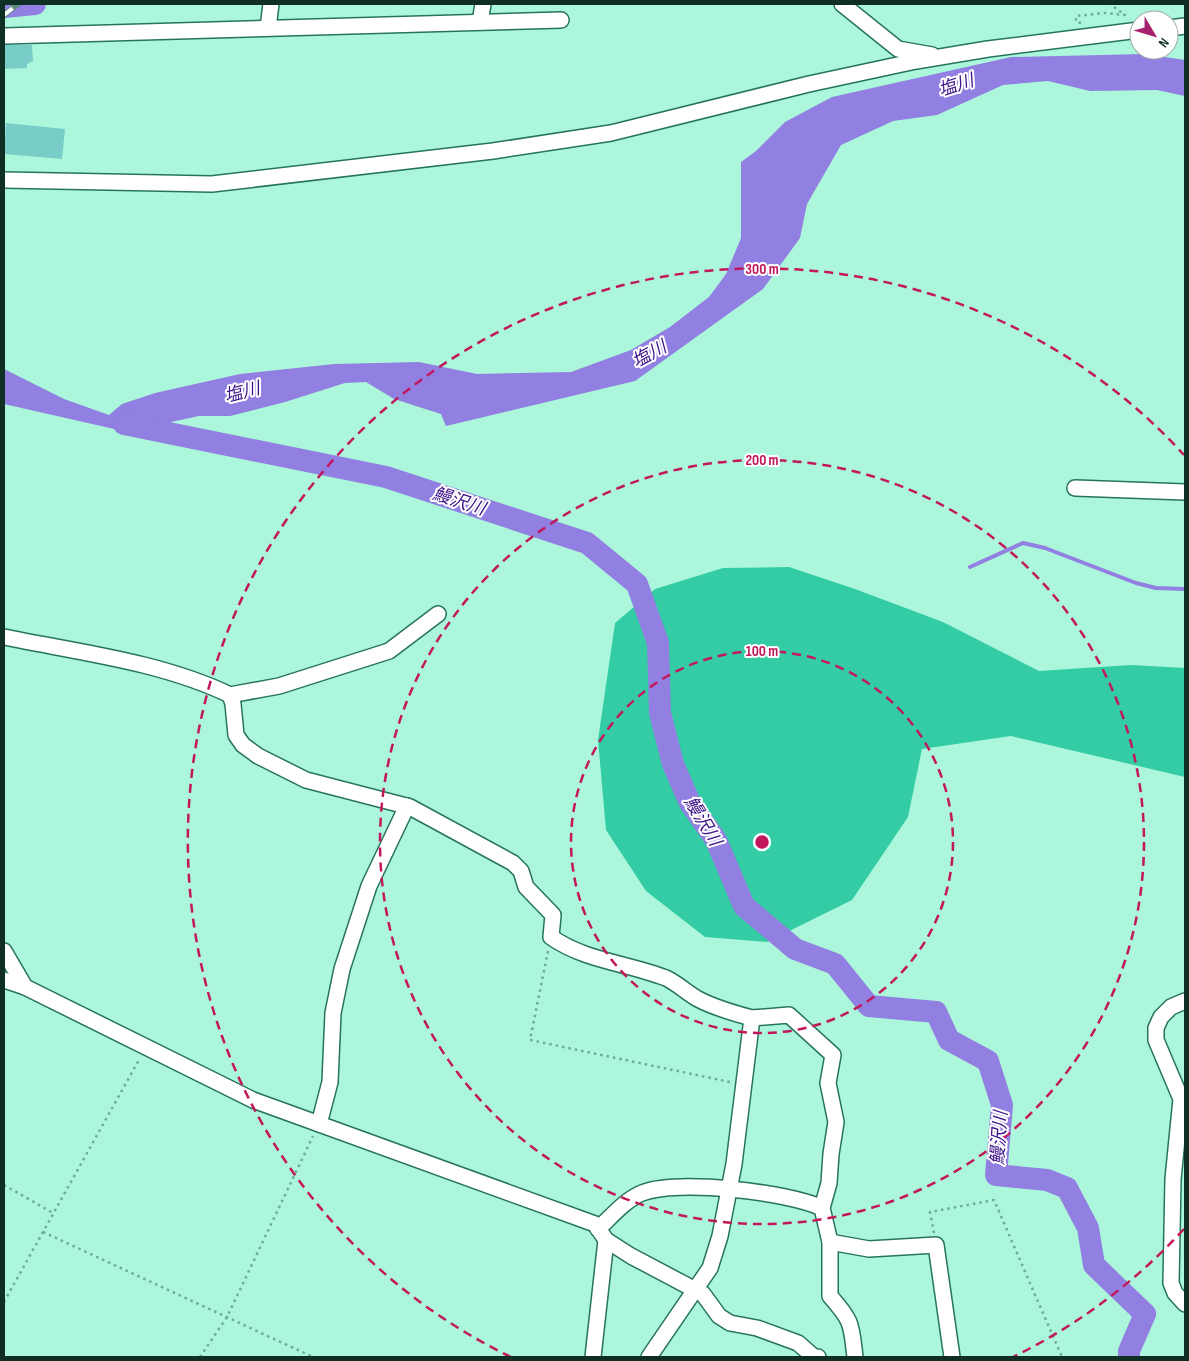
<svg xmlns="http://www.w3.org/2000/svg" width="1189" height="1361" viewBox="0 0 1189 1361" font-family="'Sofia Sans Condensed','Noto Sans JP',sans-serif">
<rect width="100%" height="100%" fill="#acf7dc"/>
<polygon fill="#34cca4" points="789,567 855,589 943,622 1039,671 1131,665 1185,668 1185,777 1011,736 922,749 908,817 852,900 767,942 705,937 646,891 606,830 598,740 615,623 655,589 723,568"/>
<polygon fill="#917fe1" points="1144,54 1185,60 1185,96 1157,90 1090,91 1048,81 1003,85 937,115 893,121 841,145 807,204 800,238 763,289 635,381 446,426 441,414 394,399 366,382 345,383 285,402 230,416 199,416 162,424 145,436 4,404 4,369 64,399 109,415 122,404 155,393 240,374 334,364 419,362 477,374 571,372 631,350 670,327 709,297 726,274 741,238 741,162 756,151 785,122 832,97 1011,57"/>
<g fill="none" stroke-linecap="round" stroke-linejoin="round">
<polyline stroke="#917fe1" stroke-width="4" points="970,567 1023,543 1045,548 1136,583 1156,588 1185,589"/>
<g stroke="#917fe1" stroke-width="22">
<polyline points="4,7 35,4"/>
<polyline points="124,424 386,477 587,543 637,584 658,643 660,713 673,764 690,803 716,840 744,906 795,949 835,964 869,1006 936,1012 949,1040 988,1061 1002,1105 996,1175 1047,1180 1067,1188 1088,1228 1094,1265 1145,1314 1129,1351 1129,1357"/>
</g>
</g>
<g fill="#79cdc8">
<polygon points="4,45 32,45 33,61 27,64 27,68 4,69"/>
<polygon points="6,123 65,129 62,159 4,154"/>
</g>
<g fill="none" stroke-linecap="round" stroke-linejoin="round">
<defs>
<g id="street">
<polyline points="842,4 898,49 932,55"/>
<polyline points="480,22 483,4"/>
<polyline points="268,28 271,4"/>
<polyline points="1169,28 1185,26"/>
<polyline points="4,36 561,20"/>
<polyline points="4,180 212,184 493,151 611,133 809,84 916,61 988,49 1139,30"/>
<polyline points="1075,488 1185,492"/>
<path d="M 4,637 C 77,652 162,662 230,695 L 233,704 L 236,735 L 243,745 L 258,756 L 306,780 L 410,807 L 513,863 L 521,871 L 526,887 L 553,915 L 551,937 C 585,961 628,963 666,978 C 677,983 687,993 698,999 C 715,1008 733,1013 752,1018"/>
<polyline points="230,695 279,686 389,651 438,614"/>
<polyline points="4,951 25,987 253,1100 595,1224 606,1240 631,1256 703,1294 719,1316 730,1323 757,1328 798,1343 814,1357 818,1357"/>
<polyline points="4,980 25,987"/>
<polyline points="1185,1001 1171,1007 1161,1017 1156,1028 1156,1040 1181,1099 1173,1179 1171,1283 1175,1293 1185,1304"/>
<polyline points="319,1124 330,1082 333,1013 342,969 369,886 407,806"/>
<path d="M 598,1229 C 611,1217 625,1200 642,1193 C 677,1179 788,1192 822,1208"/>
<polyline points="830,1242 869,1249 936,1245 952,1357"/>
<polyline points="593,1357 606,1240"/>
<path d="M 649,1357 L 710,1268 L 720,1236 L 734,1164 L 752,1018 L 789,1015 L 833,1055 L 828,1083 L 836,1122 L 831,1154 L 829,1183 L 822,1208 L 830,1242 L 830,1296 C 853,1322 851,1324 855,1357"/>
</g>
</defs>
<use href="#street" stroke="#27745e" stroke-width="18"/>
<g stroke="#70ab97" stroke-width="2.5" stroke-dasharray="2.5 4" stroke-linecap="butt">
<polyline points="1081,23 1076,22 1076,16 1105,13 1125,15 1110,4"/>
<polyline points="548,951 530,1040 730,1082"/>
<polyline points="4,1185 53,1213"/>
<polyline points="43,1232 313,1357"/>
<polyline points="934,1233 930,1212 994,1200 1062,1357"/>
<polyline points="4,1302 140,1058"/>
<polyline points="200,1357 227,1317 313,1136"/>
</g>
<use href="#street" stroke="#fff" stroke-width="15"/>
<defs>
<polyline id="rail" points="4,15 18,4"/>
</defs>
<use href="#rail" stroke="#588c7b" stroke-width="5.5"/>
<use href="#rail" stroke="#fff" stroke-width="4" stroke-dasharray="11" stroke-linecap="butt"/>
</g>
<g fill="none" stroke="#c2185b" stroke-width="2.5" stroke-dasharray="9 6">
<circle cx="762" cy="842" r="191"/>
<circle cx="762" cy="842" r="382"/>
<path d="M1184 1229A573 573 0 0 1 1013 1357M511 1357A573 573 0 1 1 1184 455"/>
</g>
<g text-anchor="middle" stroke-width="4" stroke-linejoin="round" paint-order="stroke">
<g font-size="18" font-style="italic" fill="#40168b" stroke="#fff">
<text transform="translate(956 85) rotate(-18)" y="6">塩川</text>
<text transform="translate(649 354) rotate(-29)" y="6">塩川</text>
<text transform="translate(242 392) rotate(-14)" y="6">塩川</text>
<text transform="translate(459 501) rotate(18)" y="6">鰻沢川</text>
<text transform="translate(703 821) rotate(59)" y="6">鰻沢川</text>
<text transform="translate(999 1138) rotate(-86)" y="6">鰻沢川</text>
</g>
</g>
<circle cx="762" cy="842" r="8" fill="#c2185b" stroke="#fff" stroke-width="2.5"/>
<g font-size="15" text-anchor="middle" font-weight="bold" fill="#c2185b" stroke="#fff" stroke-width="4" stroke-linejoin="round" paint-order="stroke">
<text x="762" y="274">300 m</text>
<text x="762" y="465">200 m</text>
<text x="762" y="656">100 m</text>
</g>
<rect width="1189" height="1361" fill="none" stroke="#0f2f25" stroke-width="10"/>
<g transform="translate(1154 35) rotate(128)"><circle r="24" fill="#ffffff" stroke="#9faca8"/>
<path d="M0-4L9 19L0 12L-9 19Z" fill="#a5216e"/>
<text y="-8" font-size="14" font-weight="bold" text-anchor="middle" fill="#0f2f25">N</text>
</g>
</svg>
